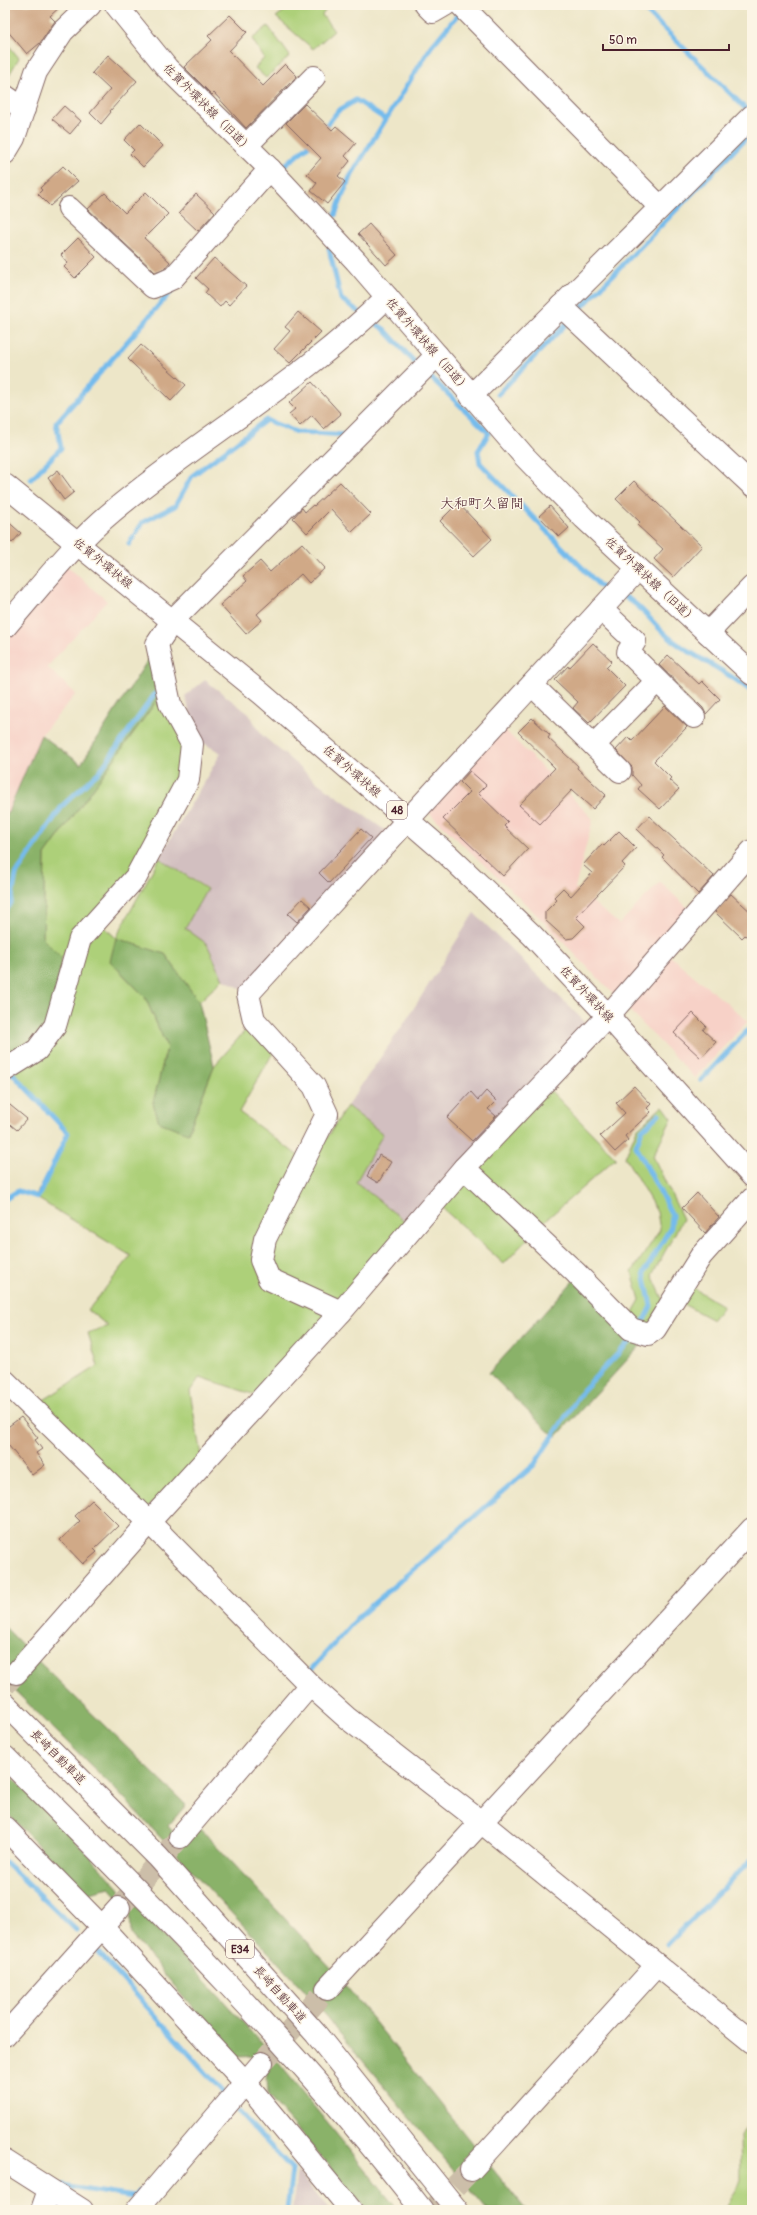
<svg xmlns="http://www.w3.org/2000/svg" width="757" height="2215" viewBox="0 0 757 2215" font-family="Pangolin,'Klee One',sans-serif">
<rect width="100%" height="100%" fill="#fcf5e5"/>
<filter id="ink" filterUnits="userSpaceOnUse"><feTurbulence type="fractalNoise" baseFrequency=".025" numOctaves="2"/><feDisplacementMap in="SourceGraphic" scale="8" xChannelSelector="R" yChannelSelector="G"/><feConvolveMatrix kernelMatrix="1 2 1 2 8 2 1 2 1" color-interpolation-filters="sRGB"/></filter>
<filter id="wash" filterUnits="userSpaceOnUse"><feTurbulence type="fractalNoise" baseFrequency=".012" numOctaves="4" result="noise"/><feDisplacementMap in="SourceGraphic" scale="16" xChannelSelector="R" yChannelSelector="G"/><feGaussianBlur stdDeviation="0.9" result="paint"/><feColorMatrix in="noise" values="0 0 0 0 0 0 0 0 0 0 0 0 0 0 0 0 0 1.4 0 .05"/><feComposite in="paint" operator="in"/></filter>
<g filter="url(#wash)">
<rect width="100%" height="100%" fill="#ede6c8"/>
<g fill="#f7d1c7">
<polygon points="56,557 107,601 47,667 76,694 41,735 5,819 5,612"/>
<polygon points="501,726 593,819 575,888 619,924 660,882 689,909 669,955 748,1021 695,1078 531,909 427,811"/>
<polygon points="5,824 11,893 5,903"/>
</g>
<g fill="#d2bfc0">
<polygon points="205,680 249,714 262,735 318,783 389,833 246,991 223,979 207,944 185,928 207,888 159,858 221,753 198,740 185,696"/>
<polygon points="474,913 588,1025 408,1224 356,1182 383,1134 347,1106 405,1022"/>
<polygon points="297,2171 329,2210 292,2210"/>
</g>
<g fill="#add079" stroke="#7c7852">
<polygon points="292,5 330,5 322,15 334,31 313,49 276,17"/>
<polygon points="268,26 290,56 266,78 255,68 264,58 252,39"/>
<polygon points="5,41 19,58 6,80 5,79"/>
<polygon points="160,696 186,745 180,781 131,875 71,941 62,958 43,940 45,855"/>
<polygon points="159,858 207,889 185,928 207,944 223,979 199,1002 165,954 110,961 145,997 167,1047 153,1103 188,1133 214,1066 251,1024 273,1053 239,1112 300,1157 259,1246 347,1106 383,1134 356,1182 408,1224 255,1395 200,1377 190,1391 201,1456 146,1509 42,1401 98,1366 88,1333 108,1326 88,1310 131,1256 35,1197 69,1133 15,1073 87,942 102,925 116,938"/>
<polygon points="549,1089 616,1158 538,1227 474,1169"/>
<polygon points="663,1106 672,1118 653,1156 683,1219 652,1275 664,1301 651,1328 629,1319 640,1300 632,1272 660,1230 657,1212 625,1157 637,1129"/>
<polygon points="469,1175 531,1235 504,1264 440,1206"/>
<polygon points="690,1286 723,1306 713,1320 679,1302"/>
<polygon points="752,2121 752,2207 750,2210 725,2210 741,2181 740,2134"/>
</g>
<g fill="#8ab269" stroke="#6a684a">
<polygon points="151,655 160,696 45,855 43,939 62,958 51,1022 33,1049 5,1061 5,903 11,893 5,819 41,735 81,764"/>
<polygon points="116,938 165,954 199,1002 214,1066 188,1133 159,1122 153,1103 167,1047 145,997 110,961"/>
<polygon points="575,1279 640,1346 557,1436 548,1431 489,1373"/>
<polygon points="5,1627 37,1660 186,1805 168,1826 182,1843 197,1825 334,1971 475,2147 462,2160 473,2176 488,2163 526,2210 487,2210 303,1989 112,1786 5,1681"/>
<polygon points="5,1770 63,1827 264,2045 398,2210 367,2210 268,2096 266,2056 235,2057 131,1935 130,1909 110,1888 85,1894 5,1811"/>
</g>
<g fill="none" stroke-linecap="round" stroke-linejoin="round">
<g stroke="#75bbec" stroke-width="5">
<polyline points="640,5 749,112"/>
<polyline points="323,130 338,111 356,100 385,119"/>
<polyline points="284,166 313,142"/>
<polyline points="335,215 350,177 431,47 460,12"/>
<polyline points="329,249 341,299 362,314"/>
<polyline points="580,309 748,136"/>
<polyline points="370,320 384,329 419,367"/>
<polyline points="426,373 489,433 478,451 480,463 601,587 609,591"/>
<polyline points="498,394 567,323"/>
<polyline points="31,479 61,448 56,423 175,287"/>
<polyline points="129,544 143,522 175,506 192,476 266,420 296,432 347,435"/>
<path d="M 621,595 C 642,604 652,625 671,639 C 696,659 727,670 752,692"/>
<polyline points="5,911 11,903 16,874 63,805 100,771 155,694"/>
<polyline points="701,1080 752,1026"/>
<polyline points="5,1199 18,1191 38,1197 68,1133 13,1074"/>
<polyline points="641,1326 651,1306 644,1273 671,1227 672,1215 636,1146 642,1130 659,1114"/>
<polyline points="309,1672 357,1618 534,1465 583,1390 635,1336"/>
<polyline points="5,1862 76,1930"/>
<polyline points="667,1945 752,1859"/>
<polyline points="98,1952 224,2093 221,2097"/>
<polyline points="239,2112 292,2169 287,2210"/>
<polyline points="62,2186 134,2197 138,2192"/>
</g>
</g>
<g id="blocks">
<g fill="#d0a987">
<polygon points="5,5 62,5 50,16 55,21 40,43 27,54 5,28"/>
<polygon points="230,15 247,32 229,51 263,86 285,64 297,76 246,128 214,93 212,95 184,67 212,40 208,36"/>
<polygon points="108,55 137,81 110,111 111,112 101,124 90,113 110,90 92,73"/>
<polygon points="305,104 332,130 336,126 356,143 345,156 350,161 338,176 345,182 327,204 311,191 317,183 307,174 321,158 286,123"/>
<polygon points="64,106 81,121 70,134 52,119"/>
<polygon points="140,123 163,146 143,167 130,154 134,150 124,140"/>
<polygon points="63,166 78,181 50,206 38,194 42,190 40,188"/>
<polygon points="146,192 168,214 144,238 170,262 165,268 155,272 88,209 105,193 125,213"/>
<polygon points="196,194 215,212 198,231 179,213"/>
<polygon points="369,224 397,255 386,265 358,234"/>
<polygon points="78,238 96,257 75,278 64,267 68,263 61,255"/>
<polygon points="214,258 246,286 229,305 225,301 220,307 205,293 208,289 196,278"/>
<polygon points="298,312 321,332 290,363 274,349 290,331 285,327"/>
<polygon points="141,345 186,385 171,401 128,359"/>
<polygon points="312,382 341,414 324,429 312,415 300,426 289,414 295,409 289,403"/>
<polygon points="58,470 74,492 64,500 48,478"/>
<polygon points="634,481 702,546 673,577 654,559 663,549 637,525 640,522 616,499"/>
<polygon points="340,482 371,514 352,532 331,509 307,533 293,518 302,508 305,512 313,505 314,506"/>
<polygon points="458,503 492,539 474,556 440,521"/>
<polygon points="550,506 569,528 559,537 539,516"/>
<polygon points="5,519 21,533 12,543 5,537"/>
<polygon points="302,543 325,568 309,583 301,574 257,614 262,620 246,634 220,605 247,581 243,576 260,561 270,572"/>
<polygon points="593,643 612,661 606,667 625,686 589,723 573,708 578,702 555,680 568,666 569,668"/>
<polygon points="668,655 699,684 702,681 720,699 706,714 703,708 659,665"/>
<polygon points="665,706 687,727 654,761 671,778 669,780 679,789 660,809 638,789 641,785 632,775 632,767 616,750 628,737 632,741"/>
<polygon points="532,718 550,735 548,738 578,766 577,768 606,795 593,809 572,790 540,824 519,805 555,768 518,732"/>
<polygon points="470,771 486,785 478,793 508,822 504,826 528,849 503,876 443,819 470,792 460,782"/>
<polygon points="649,816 714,876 698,894 662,857 664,855 637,829"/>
<polygon points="361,829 371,838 329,883 319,873"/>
<polygon points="619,831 636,848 622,863 625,866 576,917 585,926 573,938 566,939 545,920 545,912 557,900 554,897 563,888 571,896 592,873 583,865 602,844 604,846"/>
<polygon points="731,894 752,913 752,941 745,935 742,938 715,912"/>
<polygon points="302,899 311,907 297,922 288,914"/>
<polygon points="693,1013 706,1026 703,1030 716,1042 701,1058 674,1033"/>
<polygon points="634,1086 651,1104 647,1108 651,1112 625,1136 628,1140 615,1152 600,1136 625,1113 616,1103"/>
<polygon points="486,1091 496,1101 488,1109 496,1116 472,1141 447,1118 471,1092 478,1100"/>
<polygon points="5,1101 27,1119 17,1130 5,1120"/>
<polygon points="379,1155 391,1162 378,1183 367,1176"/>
<polygon points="697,1193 719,1217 705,1233 682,1208"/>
<polygon points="21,1417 38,1438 35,1440 42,1449 36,1453 45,1465 32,1475 5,1441 5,1429"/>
<polygon points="92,1500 118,1526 94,1549 97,1552 83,1564 60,1540 80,1521 75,1516"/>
</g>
</g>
</g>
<g filter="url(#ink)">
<use href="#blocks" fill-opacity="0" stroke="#836562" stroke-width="1"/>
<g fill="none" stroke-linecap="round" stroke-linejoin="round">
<g stroke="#ccbea9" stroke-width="22" stroke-dasharray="22 11" stroke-linecap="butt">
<polyline points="5,1685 16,1673"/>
<polyline points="119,1908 180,1837"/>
<polyline points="262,2063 327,1989"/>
<polyline points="432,2210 471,2170"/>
</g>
<defs>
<g id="minor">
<polyline points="116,5 167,68 270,169 356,261 524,456 584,518 752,674"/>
<polyline points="426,5 433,12 445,5"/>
<polyline points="461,5 660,207"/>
<polyline points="5,96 24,109"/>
<polyline points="246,146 314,77"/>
<polyline points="5,153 14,138 36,72 63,31 90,5"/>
<polyline points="69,208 153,287 173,278 270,169"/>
<polyline points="561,306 752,485"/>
<polyline points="471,396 752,116"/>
<polyline points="601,609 635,641 628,652 694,717"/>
<path d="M 6,626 C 40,587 73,544 113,511 C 202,437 305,379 387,297"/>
<polyline points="708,633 752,587"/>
<polyline points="532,685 620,771"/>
<polyline points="594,745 657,681"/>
<polyline points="5,1070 37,1050 55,1026 80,939 136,877 188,780 192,744 170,704 157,644 173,620 437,355"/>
<polyline points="464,1168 575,1272 631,1329 648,1334 655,1329 701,1256 752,1199"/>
<polyline points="341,1312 269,1279 261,1260 265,1239 327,1114 314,1086 254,1020 248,994 638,569"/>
<polyline points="5,1381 149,1522 310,1685 347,1718 481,1822 752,2042"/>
<polyline points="16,1673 149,1522 341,1312 464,1168 608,1016 752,851"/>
<polyline points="5,1828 102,1927 244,2081 351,2210"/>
<polyline points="180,1837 310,1685"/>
<polyline points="327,1989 752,1529"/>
<polyline points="5,2035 119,1908"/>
<polyline points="5,2161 82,2210"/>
<polyline points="471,2170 657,1965"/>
<polyline points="42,2210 49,2190"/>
<polyline points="137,2210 262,2063"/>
</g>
<polyline id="major" points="5,485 262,694 448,855 532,935 608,1016 752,1176"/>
<g id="highway">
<polyline points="5,1704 158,1857 316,2034 457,2210"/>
<path d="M 5,1757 C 150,1902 297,2048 422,2210"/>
</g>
</defs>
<use href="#minor" stroke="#836562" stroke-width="24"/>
<use href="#major" stroke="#836562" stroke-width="24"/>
<use href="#highway" stroke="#836562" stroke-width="24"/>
<use href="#minor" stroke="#fff" stroke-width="22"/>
<use href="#major" stroke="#fff" stroke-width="22"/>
<use href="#highway" stroke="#fff" stroke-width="22"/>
</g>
</g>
<g text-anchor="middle" stroke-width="3" stroke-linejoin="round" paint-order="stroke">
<g fill="#fcf5e5" stroke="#7f5f63" stroke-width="1">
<rect x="387" y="801" width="20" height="18" rx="3"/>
<rect x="226" y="1940" width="28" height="18" rx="3"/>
</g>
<g font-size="11" font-weight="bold" fill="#4a1f2b">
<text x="397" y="814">48</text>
<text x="240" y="1953">E34</text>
</g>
<g font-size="12" fill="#4a1f2b" stroke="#fcf5e5">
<text transform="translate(208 108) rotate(45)" y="4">佐賀外環状線（旧道）</text>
<text transform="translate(428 345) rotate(49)" y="4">佐賀外環状線（旧道）</text>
<text transform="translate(103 563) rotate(39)" y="4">佐賀外環状線</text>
<text transform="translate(651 580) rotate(43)" y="4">佐賀外環状線（旧道）</text>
<text transform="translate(352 771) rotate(41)" y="4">佐賀外環状線</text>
<text transform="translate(587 994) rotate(47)" y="4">佐賀外環状線</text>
<text transform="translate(58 1757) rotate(45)" y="4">長崎自動車道</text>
<text transform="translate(280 1994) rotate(48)" y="4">長崎自動車道</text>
</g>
<g font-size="14" fill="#4a1f2b" stroke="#fcf5e5">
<text x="482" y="508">大和町久留間</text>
</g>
</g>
<rect width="757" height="2215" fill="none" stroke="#fcf5e5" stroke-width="20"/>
<path d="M603 44v6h126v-6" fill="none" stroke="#4a1f2b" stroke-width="2"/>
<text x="609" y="44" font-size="12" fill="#4a1f2b" stroke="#fcf5e5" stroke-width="3" paint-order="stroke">50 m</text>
</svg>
